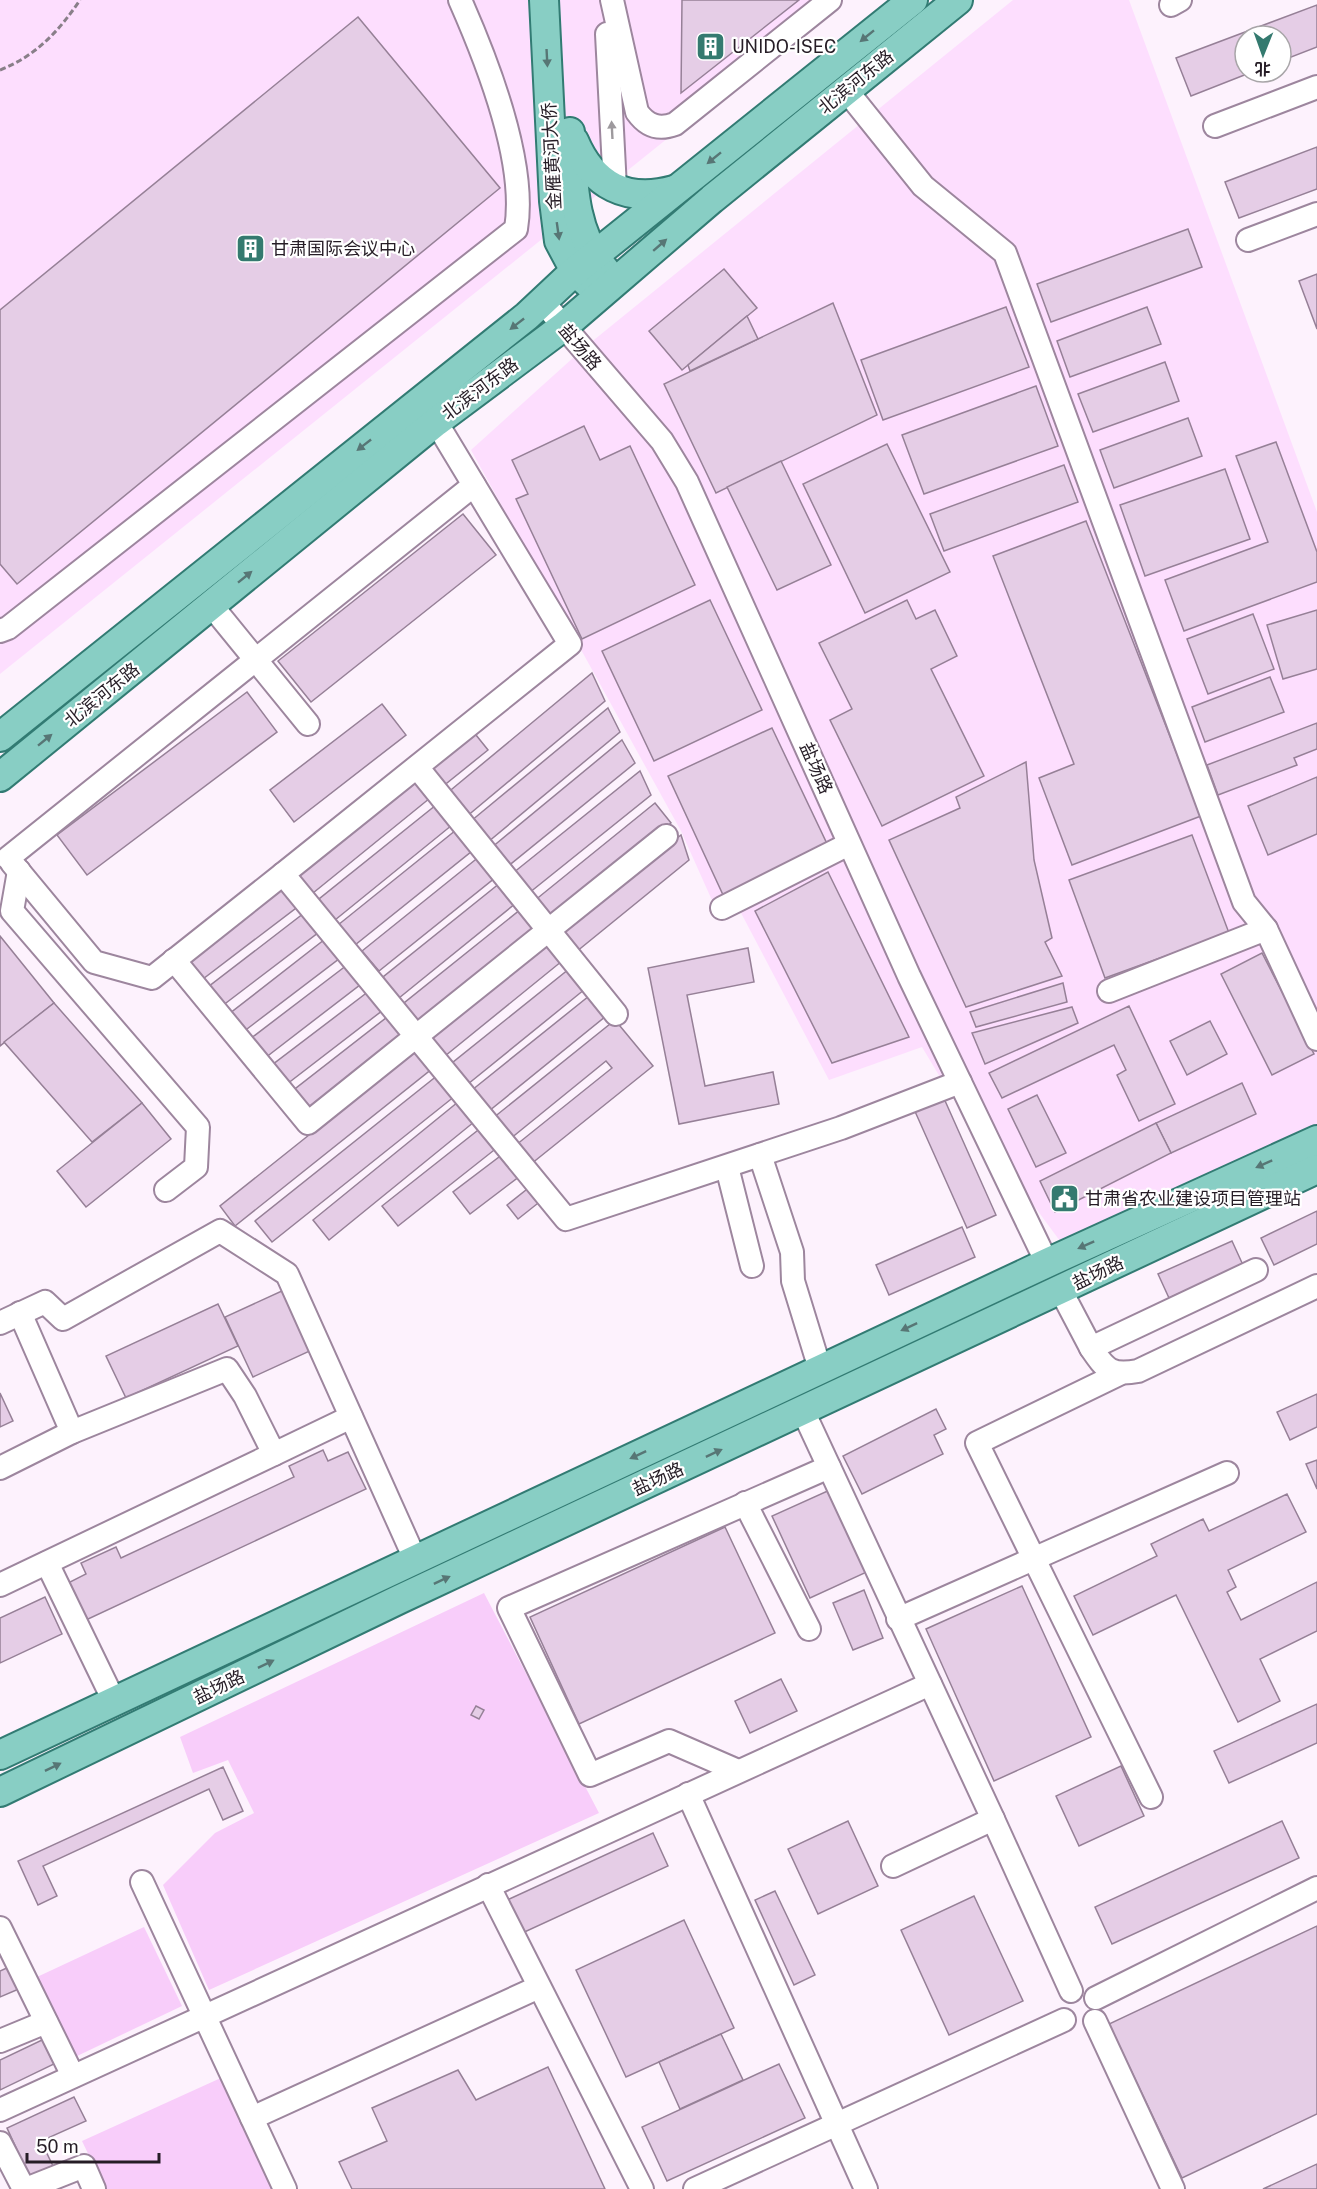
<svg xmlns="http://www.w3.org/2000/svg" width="1317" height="2189" viewBox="0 0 1317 2189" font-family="'Public Sans','Noto Sans SC',sans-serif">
<rect width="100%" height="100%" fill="#fdf2fd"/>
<g fill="#fddefe">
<polygon points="0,0 840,0 0,674"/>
<polygon points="1013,0 1129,0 1317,512 1317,1130 1060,1241 946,1087 922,1047 829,1080 740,911 719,916 681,831 471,450 584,348"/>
</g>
<g fill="#f8cdfa">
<polygon points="484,1593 599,1813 209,1990 163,1885 215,1833 254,1813 228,1760 193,1773 180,1737"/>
<polygon points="144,1927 182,2006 75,2057 37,1977"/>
<polygon points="223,2077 274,2189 105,2189 82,2141"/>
</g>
<g fill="#e5cde6" stroke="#968097" stroke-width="1.5">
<polygon points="682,0 799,0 681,93"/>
<polygon points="1317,5 1317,47 1281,61 1281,36 1245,36 1245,72 1252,72 1191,96 1176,58"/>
<polygon points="358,17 500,188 17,584 0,564 0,310"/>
<polygon points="1317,147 1317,189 1239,218 1225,182"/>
<polygon points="1188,229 1202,267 1051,322 1037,284"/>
<polygon points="724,269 757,308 682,370 649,331"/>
<polygon points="1317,274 1317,329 1299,281"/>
<polygon points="833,303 877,415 716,493 664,384"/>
<polygon points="1006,307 1029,367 883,420 861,360"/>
<polygon points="1147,307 1161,344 1070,377 1057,341"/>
<polygon points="747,316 758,339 690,371 688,365"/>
<polygon points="1165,362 1179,401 1093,432 1078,394"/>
<polygon points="1036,386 1058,446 924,494 902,435"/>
<polygon points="1188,418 1202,456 1114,488 1100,450"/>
<polygon points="584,426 600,460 630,446 695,585 582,639 516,499 528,494 512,460"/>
<polygon points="1276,442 1317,552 1317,582 1184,631 1165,580 1268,542 1236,456"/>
<polygon points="887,444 950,572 865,613 803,484"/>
<polygon points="781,461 831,565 777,590 727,487"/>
<polygon points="1064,465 1078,502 944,551 930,514"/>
<polygon points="1225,469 1250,539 1145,576 1120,505"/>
<polygon points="463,514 496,555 311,702 278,661"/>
<polygon points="1086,521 1201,816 1072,865 1039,778 1074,764 993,556"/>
<polygon points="710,600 762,710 654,761 602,651"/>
<polygon points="907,600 916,619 935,610 957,656 931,669 984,776 882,826 830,720 852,709 819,643"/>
<polygon points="1317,610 1317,669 1283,679 1267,625"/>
<polygon points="1253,614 1274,669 1208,694 1187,639"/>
<polygon points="592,673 605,701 466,817 446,794"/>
<polygon points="1270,677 1284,712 1205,742 1192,707"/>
<polygon points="247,692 277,732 87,875 57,835"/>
<polygon points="382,704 406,735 294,822 270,790"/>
<polygon points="608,708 620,732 488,842 471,821"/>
<polygon points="1317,723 1317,749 1294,758 1297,765 1218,795 1207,765"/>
<polygon points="772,728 829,848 724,897 668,776"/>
<polygon points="472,730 488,750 442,787 426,767"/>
<polygon points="622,740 635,763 507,867 491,848"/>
<polygon points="1026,762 1034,860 1052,938 1045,942 1062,976 966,1007 889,840 960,808 956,797"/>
<polygon points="640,771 651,795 529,893 513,873"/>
<polygon points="418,774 435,794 313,893 296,872"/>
<polygon points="1317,777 1317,834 1268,855 1248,806"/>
<polygon points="441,801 457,821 335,920 319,899"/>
<polygon points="655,803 671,823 550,920 534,901"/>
<polygon points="461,826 477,847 355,945 338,925"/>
<polygon points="681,835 689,860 576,952 559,931"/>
<polygon points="1192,835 1229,933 1105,978 1069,880"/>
<polygon points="485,852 501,873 379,971 362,951"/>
<polygon points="828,872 909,1037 832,1063 755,911"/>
<polygon points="505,879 521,899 399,998 383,977"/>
<polygon points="285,886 300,905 199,982 185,963"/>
<polygon points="526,905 543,925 420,1024 404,1003"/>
<polygon points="308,910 323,929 222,1006 208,987"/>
<polygon points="0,936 54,1003 0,1046"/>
<polygon points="329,936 344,955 243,1032 229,1014"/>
<polygon points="551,937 567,957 445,1056 429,1035"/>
<polygon points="748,948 754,982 687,995 705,1086 773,1072 779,1104 679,1124 648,968"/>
<polygon points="1262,953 1314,1054 1272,1075 1221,974"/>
<polygon points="351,962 365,981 265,1058 250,1039"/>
<polygon points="574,965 590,985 468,1084 452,1063"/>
<polygon points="1063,983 1067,1002 976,1027 970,1012"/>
<polygon points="373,988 387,1007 287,1084 272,1065"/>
<polygon points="594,992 611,1012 489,1111 472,1090"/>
<polygon points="54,1003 142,1103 92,1142 4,1042"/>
<polygon points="1129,1006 1175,1104 1139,1121 1117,1075 1126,1070 1114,1045 1002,1098 989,1073"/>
<polygon points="1072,1007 1078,1023 985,1064 972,1033"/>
<polygon points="391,1014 406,1033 305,1110 291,1092"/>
<polygon points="615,1020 653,1066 531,1164 516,1145 612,1068 606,1061 510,1139 493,1118"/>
<polygon points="1210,1021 1227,1054 1187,1075 1170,1041"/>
<polygon points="418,1048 433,1068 235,1226 220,1206"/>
<polygon points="438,1075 455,1096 272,1242 255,1221"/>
<polygon points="1242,1083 1256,1114 1171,1153 1156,1123"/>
<polygon points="942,1094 996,1215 967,1228 913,1107"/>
<polygon points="1037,1095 1066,1153 1036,1167 1008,1109"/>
<polygon points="458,1102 474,1122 329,1240 313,1220"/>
<polygon points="142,1103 171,1139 86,1207 57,1171"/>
<polygon points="1156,1123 1171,1153 1055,1212 1040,1181"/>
<polygon points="482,1127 498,1147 398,1226 382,1206"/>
<polygon points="503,1154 520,1176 470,1214 453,1192"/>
<polygon points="531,1186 542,1200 518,1219 507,1205"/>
<polygon points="1317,1211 1317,1244 1274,1265 1261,1238"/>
<polygon points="962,1227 975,1257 889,1295 876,1265"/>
<polygon points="1232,1241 1243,1265 1169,1298 1158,1274"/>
<polygon points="284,1290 312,1350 253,1377 225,1317"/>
<polygon points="218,1304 238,1346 126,1398 106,1356"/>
<polygon points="0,1393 13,1421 0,1427"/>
<polygon points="1317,1394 1317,1427 1290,1440 1277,1412"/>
<polygon points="936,1409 946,1429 934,1435 943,1454 862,1494 843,1456"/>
<polygon points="323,1450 328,1461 348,1452 366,1489 86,1620 68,1583 86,1574 81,1563 116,1547 121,1558 294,1477 289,1466"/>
<polygon points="1317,1460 1317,1489 1306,1464"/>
<polygon points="832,1489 869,1571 810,1598 772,1516"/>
<polygon points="1287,1494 1306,1532 1228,1570 1236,1587 1227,1592 1241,1620 1317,1582 1317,1631 1260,1659 1280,1701 1238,1722 1176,1595 1093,1635 1074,1596 1157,1556 1151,1544 1203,1519 1209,1531"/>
<polygon points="725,1527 775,1633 579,1724 530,1617"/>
<polygon points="1022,1586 1091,1737 994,1781 926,1629"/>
<polygon points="864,1590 883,1638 853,1650 833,1603"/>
<polygon points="45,1597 62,1634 0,1663 0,1618"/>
<polygon points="781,1679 797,1711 750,1733 735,1701"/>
<polygon points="1317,1704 1317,1743 1229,1783 1214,1751"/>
<polygon points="476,1706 484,1710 479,1719 471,1715"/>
<polygon points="1121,1766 1144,1816 1079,1846 1056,1796"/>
<polygon points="223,1767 243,1811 223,1820 209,1789 43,1866 57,1896 38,1905 18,1861"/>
<polygon points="848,1821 878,1886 818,1914 788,1849"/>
<polygon points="1282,1821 1299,1858 1112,1944 1095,1907"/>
<polygon points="653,1833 668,1866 518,1935 503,1902"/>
<polygon points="775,1891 815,1975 794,1985 755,1900"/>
<polygon points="974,1896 1023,2001 949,2035 901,1930"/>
<polygon points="684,1920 734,2028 626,2077 576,1970"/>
<polygon points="1317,1926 1317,2114 1182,2178 1109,2024"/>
<polygon points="11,1966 21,1988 0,1997 0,1971"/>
<polygon points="721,2034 743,2080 680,2109 659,2062"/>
<polygon points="42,2040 54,2064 0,2090 0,2060"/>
<polygon points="779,2064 805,2118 667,2181 642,2127"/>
<polygon points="548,2067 605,2189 352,2189 339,2162 387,2141 372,2108 458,2070 476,2100"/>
<polygon points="74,2097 86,2121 41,2141 53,2166 29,2176 7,2128"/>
<polygon points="1317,2164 1317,2189 1263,2189"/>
</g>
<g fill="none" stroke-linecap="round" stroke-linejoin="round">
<defs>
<g id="minor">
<path d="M 612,0 L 637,112 C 647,126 659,130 675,124 L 830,0"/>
<polyline points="1171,5 1180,0"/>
<polyline points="607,34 615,188"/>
<polyline points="846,90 923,186 1005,253 1244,902 1266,929 1317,1039"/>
<polyline points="1215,126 1317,87"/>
<polyline points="1248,240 1317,214"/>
<polyline points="542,301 662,441 687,482 909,976 1047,1263"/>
<polyline points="436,422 570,644 283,874 566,1219 841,1128 960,1082"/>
<polyline points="211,605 308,724"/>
<path d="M 0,631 L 8,628 L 516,229 C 527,163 487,61 460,0"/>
<polyline points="417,767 616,1014"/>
<polyline points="8,858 474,485"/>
<polyline points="12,863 94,962 152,978 283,874"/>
<polyline points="19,871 12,911 198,1127 196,1167 166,1190"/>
<polyline points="722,908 849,844"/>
<polyline points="174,960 308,1123 666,836"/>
<polyline points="1109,991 1266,929"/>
<polyline points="760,1155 792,1252 793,1281 820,1369"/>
<polyline points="727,1167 752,1266"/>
<polyline points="1061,1291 1091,1348 1256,1270"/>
<polyline points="20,1313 72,1432"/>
<polyline points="0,1323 45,1302 63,1319 220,1231 287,1274 415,1559"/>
<path d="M 1091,1348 C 1106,1370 1111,1376 1138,1371 L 1317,1286"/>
<polyline points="1119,1374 977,1443 1151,1797"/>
<polyline points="803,1411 993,1819"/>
<polyline points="274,1454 351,1417"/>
<polyline points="0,1468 72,1432 227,1369 245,1396 274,1454 0,1585"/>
<polyline points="745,1503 809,1629"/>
<polyline points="47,1563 114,1701"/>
<polyline points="898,1619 1227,1473"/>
<polyline points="738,1771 669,1741 590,1775 509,1608 829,1467"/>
<polyline points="688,1794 866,2189"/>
<polyline points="893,1866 993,1819 1071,1991"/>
<polyline points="142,1882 285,2189"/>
<polyline points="488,1885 642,2189"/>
<polyline points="0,1928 73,2076"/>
<polyline points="1096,1998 1317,1888"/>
<polyline points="1095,2021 1173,2189"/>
<polyline points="0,2041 46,2022"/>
<polyline points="0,2110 930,1684"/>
<polyline points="252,2118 539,1987"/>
<polyline points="0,2143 24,2189"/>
<polyline points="26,2189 84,2166 94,2189"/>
<polyline points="695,2189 1064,2020"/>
</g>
<g id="major">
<polyline points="544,0 554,201 559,241 575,271 589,284"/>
<path d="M 570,132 C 573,180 572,231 605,270"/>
<path d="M 574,141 C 593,186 627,203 674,190"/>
<polyline points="0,737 527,316 575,271 913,0"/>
<polyline points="0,777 436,422 563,327 712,199 958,0"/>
<polyline points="0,1755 1047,1263 1317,1140"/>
<polyline points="0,1792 400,1599 1317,1169"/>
</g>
</defs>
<use href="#minor" stroke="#9d869e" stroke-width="26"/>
<use href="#major" stroke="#327b73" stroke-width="32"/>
<path stroke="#897f89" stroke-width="3" stroke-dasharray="6 3" stroke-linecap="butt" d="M 0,70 C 36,56 59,31 80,0"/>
<use href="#minor" stroke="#fff" stroke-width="22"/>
<use href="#major" stroke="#88cec4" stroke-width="28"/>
</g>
<defs><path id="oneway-solid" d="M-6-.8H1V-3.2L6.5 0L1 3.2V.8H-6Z" transform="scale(1.5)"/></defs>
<g fill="#577675">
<use href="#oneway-solid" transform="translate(867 36) rotate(141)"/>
<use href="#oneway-solid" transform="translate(547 58) rotate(87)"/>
<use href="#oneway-solid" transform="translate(714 158) rotate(141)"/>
<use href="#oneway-solid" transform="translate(558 231) rotate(82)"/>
<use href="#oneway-solid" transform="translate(660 245) rotate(-41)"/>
<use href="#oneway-solid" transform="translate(517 324) rotate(142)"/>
<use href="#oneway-solid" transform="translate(364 445) rotate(142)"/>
<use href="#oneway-solid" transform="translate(245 577) rotate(-39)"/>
<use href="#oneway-solid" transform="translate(45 740) rotate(-39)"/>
<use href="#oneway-solid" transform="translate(1264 1164) rotate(156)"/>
<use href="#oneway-solid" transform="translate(1086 1245) rotate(156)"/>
<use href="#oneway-solid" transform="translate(909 1327) rotate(155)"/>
<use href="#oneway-solid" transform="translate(714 1453) rotate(-25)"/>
<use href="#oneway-solid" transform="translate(638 1455) rotate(155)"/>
<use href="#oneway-solid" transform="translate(442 1580) rotate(-25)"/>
<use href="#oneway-solid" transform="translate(266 1664) rotate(-26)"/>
<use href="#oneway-solid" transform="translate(53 1767) rotate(-26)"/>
</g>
<use fill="#9d999d" href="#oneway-solid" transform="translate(612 130) rotate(-93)"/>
<defs>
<symbol id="building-square" viewBox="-11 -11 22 22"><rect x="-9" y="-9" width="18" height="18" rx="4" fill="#347a6f" stroke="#fff"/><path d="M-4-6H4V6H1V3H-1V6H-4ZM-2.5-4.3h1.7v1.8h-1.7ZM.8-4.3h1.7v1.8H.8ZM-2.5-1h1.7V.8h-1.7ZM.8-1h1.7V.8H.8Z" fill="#fff"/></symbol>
<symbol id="civic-square" viewBox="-11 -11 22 22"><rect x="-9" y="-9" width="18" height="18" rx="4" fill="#347a6f" stroke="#fff"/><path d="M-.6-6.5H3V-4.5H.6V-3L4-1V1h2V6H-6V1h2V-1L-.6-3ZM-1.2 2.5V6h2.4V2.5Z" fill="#fff"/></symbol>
</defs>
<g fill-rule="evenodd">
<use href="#building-square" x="694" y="30" width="33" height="33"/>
<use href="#building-square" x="234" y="232" width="33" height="33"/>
<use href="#civic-square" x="1048" y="1182" width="33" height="33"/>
</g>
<g text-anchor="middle" stroke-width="4.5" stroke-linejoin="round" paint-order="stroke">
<g font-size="18" fill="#261d26" stroke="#fff" text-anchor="start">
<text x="732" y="53">UNIDO-ISEC</text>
<text x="271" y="255">甘肃国际会议中心</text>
<text x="1085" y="1205">甘肃省农业建设项目管理站</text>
</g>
<g font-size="18" fill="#261d26" stroke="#fff">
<text transform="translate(856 82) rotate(-39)" y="6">北滨河东路</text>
<text transform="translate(552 156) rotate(-93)" y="6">金雁黄河大侨</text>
<text transform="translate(580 347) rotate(50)" y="6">盐场路</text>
<text transform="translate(480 389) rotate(-37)" y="6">北滨河东路</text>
<text transform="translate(102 695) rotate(-39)" y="6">北滨河东路</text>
<text transform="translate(816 768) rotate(66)" y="6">盐场路</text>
<text transform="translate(1098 1273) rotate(-26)" y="6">盐场路</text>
<text transform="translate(658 1479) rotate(-25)" y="6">盐场路</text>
<text transform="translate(219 1687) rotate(-26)" y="6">盐场路</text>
</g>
</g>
<g transform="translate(1263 54) rotate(181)"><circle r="28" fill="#ffffff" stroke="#a8a5a8" stroke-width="1.5"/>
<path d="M0-4.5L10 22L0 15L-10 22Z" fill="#347a6f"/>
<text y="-9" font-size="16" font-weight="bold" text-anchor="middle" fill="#261d26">北</text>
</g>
<path d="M27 2153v9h132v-9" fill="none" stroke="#261d26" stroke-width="3"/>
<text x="36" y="2153" font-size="18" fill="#261d26" stroke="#ffffff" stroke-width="4.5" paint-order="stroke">50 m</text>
</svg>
